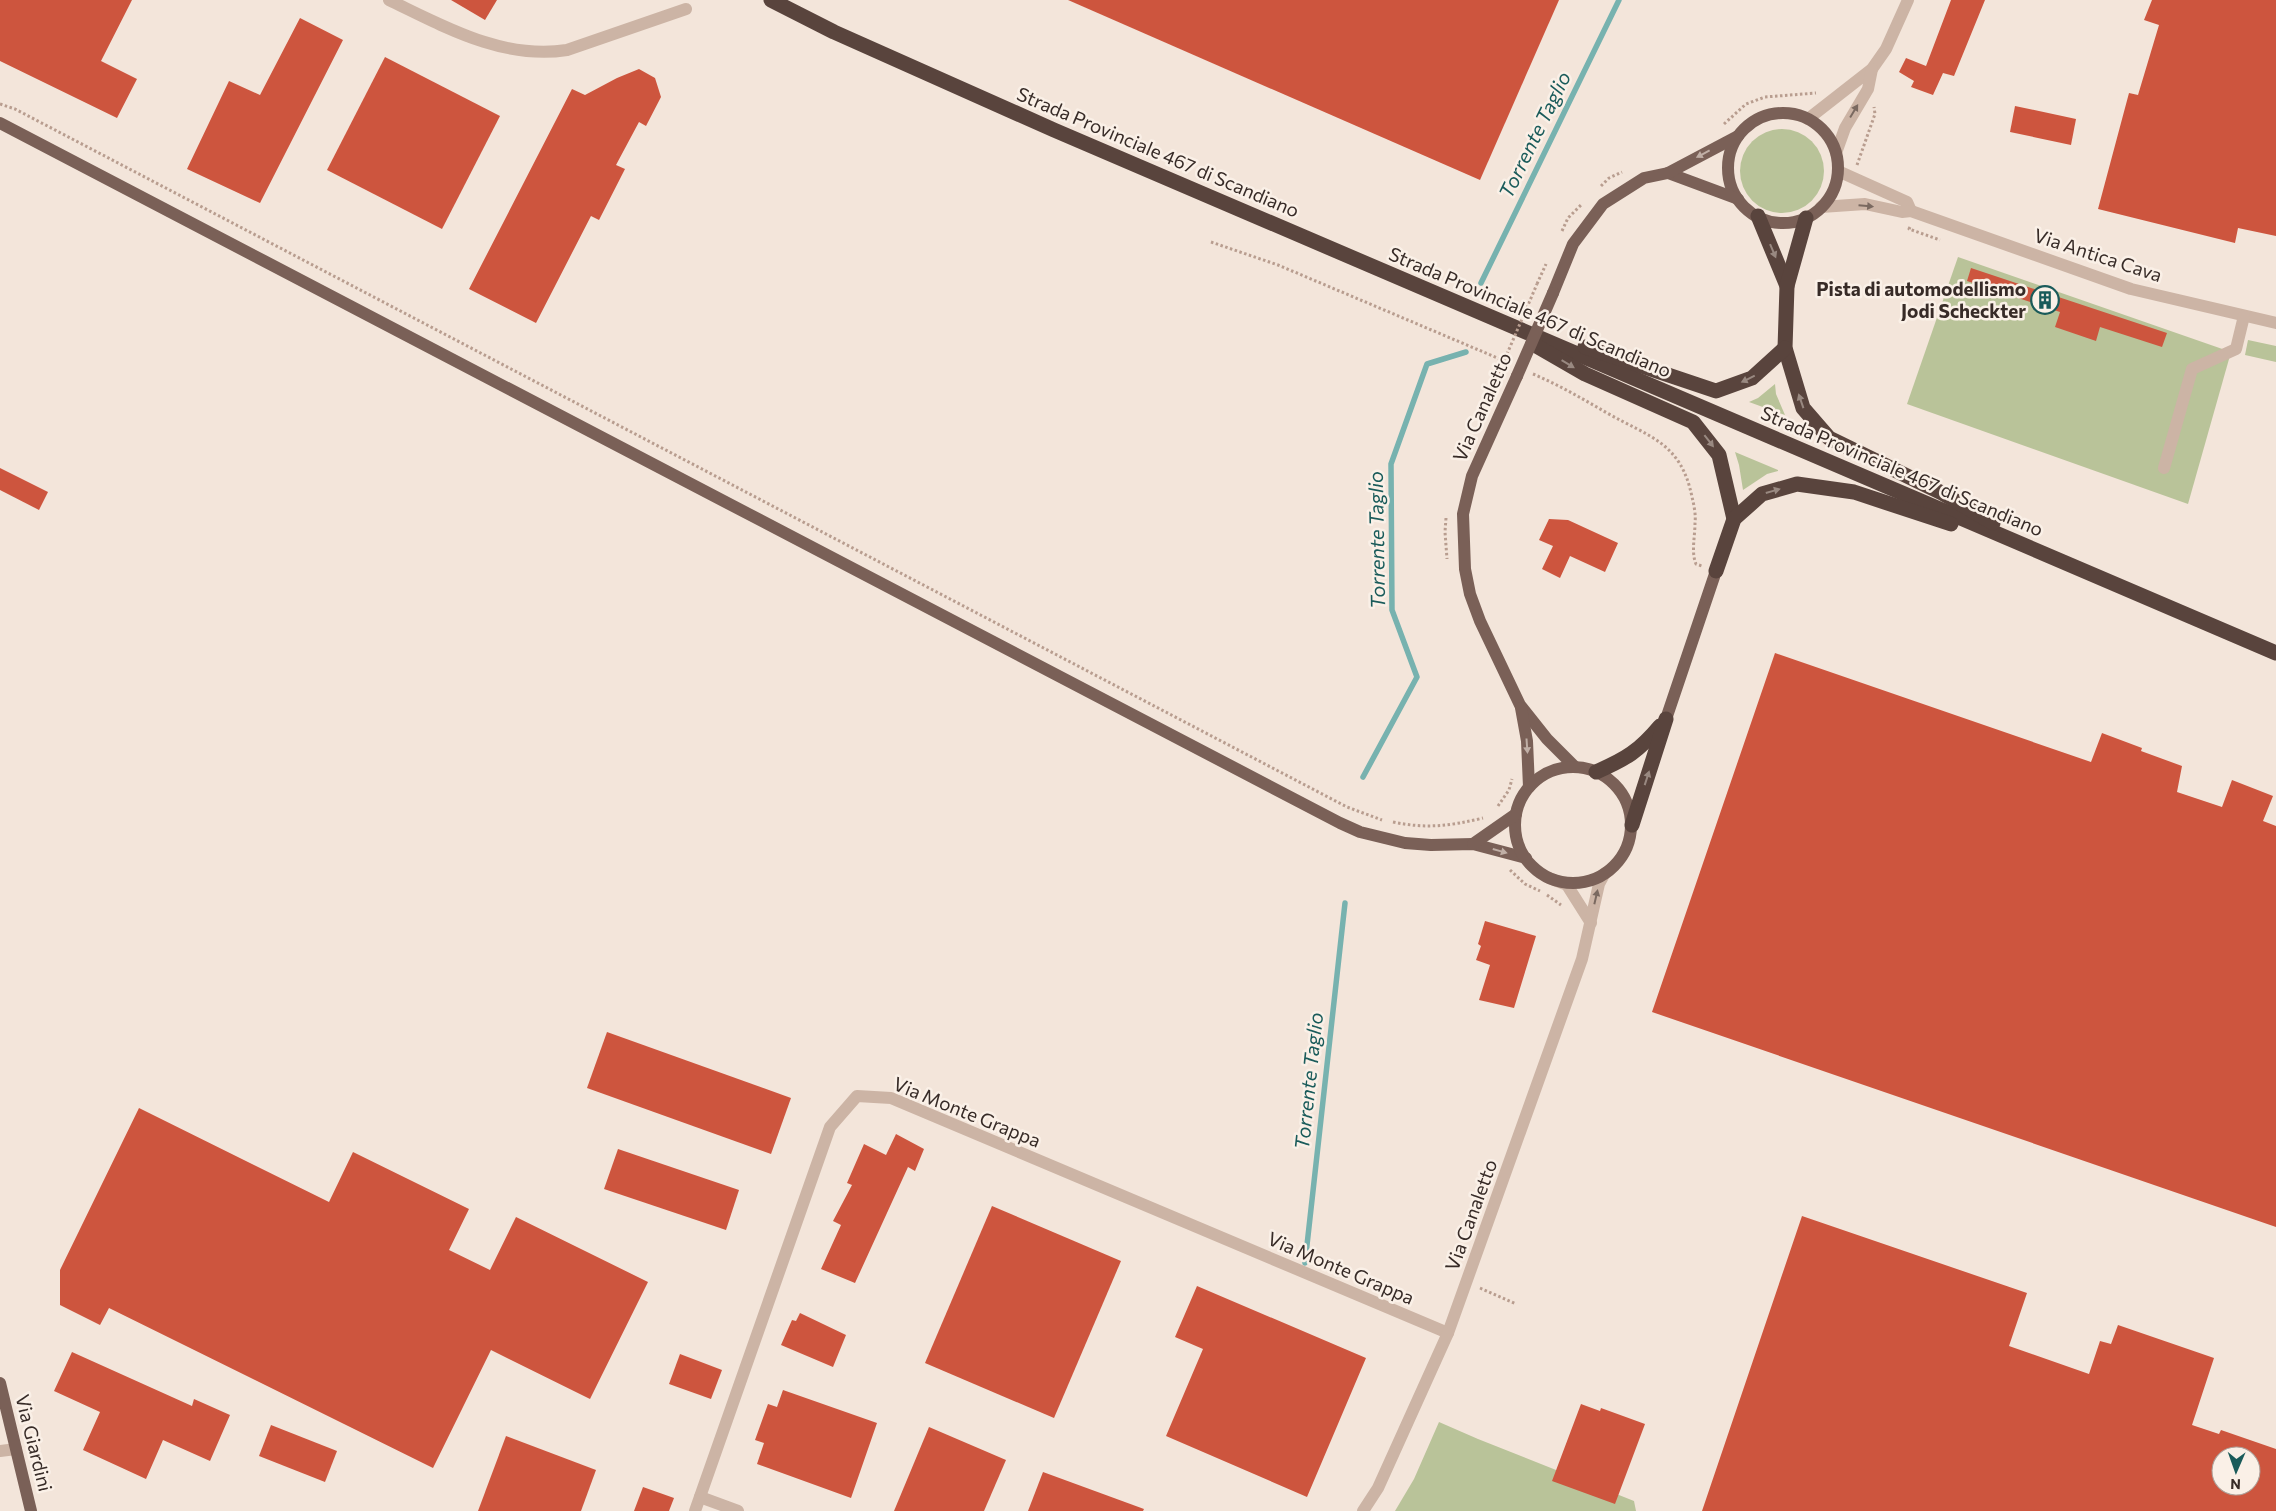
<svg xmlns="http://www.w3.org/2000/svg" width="2276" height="1511" viewBox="0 0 2276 1511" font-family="Commissioner,sans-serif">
<rect width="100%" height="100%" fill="#f3e5da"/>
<g fill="#b9c399">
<circle cx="1782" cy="171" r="42"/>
<polygon points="1958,257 2231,352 2188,504 1907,404"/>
<polygon points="2248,340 2276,346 2276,362 2245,355"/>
<polygon points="1775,384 1776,394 1785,415 1749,402 1758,398"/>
<polygon points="1735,452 1778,470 1778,471 1767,474 1743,490 1739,465"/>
<polygon points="1439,1422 1478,1439 1634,1501 1636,1511 1395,1511 1414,1479"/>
</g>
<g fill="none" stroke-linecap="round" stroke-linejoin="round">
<g stroke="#77b2af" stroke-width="5.5">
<polyline points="1481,283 1619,0"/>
<polyline points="1363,777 1417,677 1392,610 1391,464 1427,364 1466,352"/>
<polyline points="1305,1263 1345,903"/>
</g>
</g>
<g fill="#cd553e" fill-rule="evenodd">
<polygon points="0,0 132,0 101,61 137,79 117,118 0,61"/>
<polygon points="451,0 497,0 485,20"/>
<polygon points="1068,0 1559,0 1480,180"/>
<polygon points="1951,0 1985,0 1954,76 1943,73 1933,95 1911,87 1914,81 1899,72 1906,58 1926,66"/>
<polygon points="2152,0 2276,0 2276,236 2238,228 2235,243 2098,209 2129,93 2138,95 2159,25 2144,20"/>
<polygon points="300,18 343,40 260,203 187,169 229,81 260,95"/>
<polygon points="385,57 500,116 442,229 327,170"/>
<polygon points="639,69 655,78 661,97 646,126 639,122 616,165 625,169 599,220 591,216 536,323 469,289 572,89 585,95 617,78"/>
<polygon points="2015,106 2076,119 2071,145 2010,132"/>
<polygon points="1971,268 2167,333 2162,347 2100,327 2096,341 2055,327 2060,312 1967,281"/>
<polygon points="0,468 48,492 39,510 0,490"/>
<polygon points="1549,519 1568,520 1618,543 1605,572 1570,556 1560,578 1542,569 1553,546 1539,540"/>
<polygon points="1775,653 2091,762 2102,733 2142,748 2141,751 2182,766 2177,792 2222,807 2232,780 2273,796 2263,821 2276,826 2276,1227 1652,1012"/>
<polygon points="1485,921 1536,936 1514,1008 1479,1000 1490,965 1476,960 1481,946 1478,944"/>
<polygon points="607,1032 791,1098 771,1154 587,1088"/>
<polygon points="139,1108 329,1202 353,1152 469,1209 449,1250 490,1270 516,1217 648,1282 590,1399 491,1350 433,1468 109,1308 100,1325 60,1305 60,1270"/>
<polygon points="896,1134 924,1149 915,1171 908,1167 855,1283 821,1269 841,1225 833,1221 852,1185 847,1183 864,1144 886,1155"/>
<polygon points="618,1149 739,1190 726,1230 604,1189"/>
<polygon points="992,1206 1121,1261 1054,1418 925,1363"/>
<path d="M 1802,1216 L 2027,1293 L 2009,1346 L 2089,1374 L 2100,1341 L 2111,1344 L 2118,1325 L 2214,1358 L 2192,1425 L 2219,1434 L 2221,1430 L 2276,1449 L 2276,1511 L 1702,1511 ZM 2221,1456 L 2251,1456 L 2251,1486 L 2221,1486 Z"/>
<polygon points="1197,1286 1366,1358 1307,1497 1166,1436 1203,1349 1175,1337"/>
<polygon points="800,1313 846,1335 833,1367 781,1345 792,1320 796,1321"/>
<polygon points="72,1352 192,1406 194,1399 230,1415 210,1461 163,1440 146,1479 83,1450 100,1412 54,1391"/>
<polygon points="680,1354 722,1370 711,1399 669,1384"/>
<polygon points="783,1390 877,1423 851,1498 757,1464 764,1443 755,1440 768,1404 777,1407"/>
<polygon points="1581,1404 1600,1411 1601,1408 1645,1424 1615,1504 1552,1481"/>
<polygon points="271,1425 337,1451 325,1482 259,1456"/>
<polygon points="929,1427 1006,1460 984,1511 894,1511"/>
<polygon points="506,1436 596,1470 581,1511 478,1511"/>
<polygon points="1043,1472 1144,1509 1143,1511 1028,1511"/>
<polygon points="643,1487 674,1498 669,1511 634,1511"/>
</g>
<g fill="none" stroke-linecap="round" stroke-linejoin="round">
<g stroke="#b89d8f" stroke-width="3" stroke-dasharray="2.5 2.5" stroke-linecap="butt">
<polyline points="0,104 15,109 1347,807 1382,820"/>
<polyline points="1724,124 1746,104 1765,97 1816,93"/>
<polyline points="1857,165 1875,114 1874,107"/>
<polyline points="1601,186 1609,178 1622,172"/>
<polyline points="1910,227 1909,229 1940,240"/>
<polyline points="1562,231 1568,218 1582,204"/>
<polyline points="1211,242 1278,265 1507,362"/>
<polyline points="1537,284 1546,264"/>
<path d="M 1533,374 C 1559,385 1583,399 1607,413 C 1649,437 1681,442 1692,497 C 1694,505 1696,515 1695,523 C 1695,537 1691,552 1696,564 L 1702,566"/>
<polyline points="1489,397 1501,368"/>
<polyline points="1446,518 1445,532 1447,559"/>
<polyline points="1498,806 1509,790 1512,779"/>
<path d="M 1393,822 C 1426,829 1450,826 1483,818"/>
<polyline points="1510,870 1525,884 1540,891"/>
<polyline points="1547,895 1561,905"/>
<polyline points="1480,1288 1516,1304"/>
</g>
<g stroke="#ccb4a5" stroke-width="12">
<path d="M 389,0 C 445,27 503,60 567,50 L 686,9"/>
<polyline points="1808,119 1872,69 1886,49 1908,0"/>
<polyline points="1836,153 1845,128 1868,89 1872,69"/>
<polyline points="1838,171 1907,202 1911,211"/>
<polyline points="1821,207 1865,204 1902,212 1911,211 2131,289 2276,323"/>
<polyline points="2164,468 2192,369 2236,349 2244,316"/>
<polyline points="1549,878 1567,885 1591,923"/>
<polyline points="0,1451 16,1449"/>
<polyline points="700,1497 738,1511"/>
<polyline points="695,1511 830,1127 857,1096 891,1098 1448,1333"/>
<polyline points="1363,1511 1378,1488 1448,1333 1582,959 1599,884 1605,873"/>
</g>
<g stroke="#7a6057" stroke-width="12">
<circle cx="1783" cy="168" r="55"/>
<polyline points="0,123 1340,823 1360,832 1405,843 1431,845 1473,844 1526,858"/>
<polyline points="1668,173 1738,199"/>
<polyline points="1553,293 1573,244 1603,204 1644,178 1668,173 1738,136"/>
<polyline points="1517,376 1472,476 1463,514 1465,569 1470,594 1480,621 1520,705 1547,739 1575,767"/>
<polyline points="1521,708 1527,741 1529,787"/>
<polyline points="1666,719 1716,571"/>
<circle cx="1573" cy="825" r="58"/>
<polyline points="1473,844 1516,814"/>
<polyline points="0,1383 31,1511"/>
</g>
<g stroke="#59443d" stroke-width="15">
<polyline points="771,0 834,32 1054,130 2276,653"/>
<polyline points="1758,216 1787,286"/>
<polyline points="1806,218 1787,286 1785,348 1803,408 1829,438 1942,493 1993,523"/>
<polyline points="1533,344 1585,374 1693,422 1719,455 1734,519"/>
<polyline points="1585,347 1716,391 1752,378 1785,348"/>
<polyline points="1716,571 1734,519 1762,494 1797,484 1854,492 1951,524"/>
<path d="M 1596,772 C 1626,759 1639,751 1660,726"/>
<polyline points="1632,825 1666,719"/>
</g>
<polyline stroke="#b89d8f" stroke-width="3" stroke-dasharray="2.5 2.5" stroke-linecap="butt" points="1501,368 1537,284"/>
<polyline stroke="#7a6057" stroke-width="12" points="1517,376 1553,293"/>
</g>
<defs><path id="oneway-solid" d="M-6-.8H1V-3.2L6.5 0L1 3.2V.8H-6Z" transform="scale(1.25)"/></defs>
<g fill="#7a6960">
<use href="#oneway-solid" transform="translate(1854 111) rotate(-59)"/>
<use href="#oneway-solid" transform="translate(1866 206) rotate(5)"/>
<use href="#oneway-solid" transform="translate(1596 897) rotate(-77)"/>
</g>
<g fill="#c0afa6">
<use href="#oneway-solid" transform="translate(1703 154) rotate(152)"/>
<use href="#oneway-solid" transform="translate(1527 746) rotate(86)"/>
<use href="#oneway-solid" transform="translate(1500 851) rotate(16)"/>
</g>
<g fill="#998981">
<use href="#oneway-solid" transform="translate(1773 251) rotate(67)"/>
<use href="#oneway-solid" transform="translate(1568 364) rotate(31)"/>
<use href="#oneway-solid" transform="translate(1748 379) rotate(154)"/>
<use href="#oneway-solid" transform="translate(1801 401) rotate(-109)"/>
<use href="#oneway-solid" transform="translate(1709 441) rotate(52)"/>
<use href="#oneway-solid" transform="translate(1773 491) rotate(-16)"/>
<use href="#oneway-solid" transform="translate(1647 778) rotate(-72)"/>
</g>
<defs>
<symbol id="building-ring" viewBox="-11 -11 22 22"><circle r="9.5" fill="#faf0e7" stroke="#1a5b5a" stroke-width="1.5"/><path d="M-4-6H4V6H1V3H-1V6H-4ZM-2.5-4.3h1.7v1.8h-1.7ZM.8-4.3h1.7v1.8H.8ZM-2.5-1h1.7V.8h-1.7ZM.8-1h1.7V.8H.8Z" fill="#1a5b5a"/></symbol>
</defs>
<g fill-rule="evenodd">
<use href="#building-ring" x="2029" y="284" width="32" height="32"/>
</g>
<g text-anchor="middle" stroke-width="5" stroke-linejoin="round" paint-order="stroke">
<g font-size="19" fill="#372b27" stroke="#faf0e7">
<text transform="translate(1158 152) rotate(23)" y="7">Strada Provinciale 467 di Scandiano</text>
<text transform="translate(2098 255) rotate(18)" y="7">Via Antica Cava</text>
<text transform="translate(1530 312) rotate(23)" y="7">Strada Provinciale 467 di Scandiano</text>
<text transform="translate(1482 407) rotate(-66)" y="7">Via Canaletto</text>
<text transform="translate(1902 471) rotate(23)" y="7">Strada Provinciale 467 di Scandiano</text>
<text transform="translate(967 1112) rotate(22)" y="7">Via Monte Grappa</text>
<text transform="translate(1471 1215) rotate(-70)" y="7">Via Canaletto</text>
<text transform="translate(1341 1268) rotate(23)" y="7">Via Monte Grappa</text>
<text transform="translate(34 1443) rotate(76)" y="7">Via Giardini</text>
</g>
<g font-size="19" font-weight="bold" fill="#372b27" stroke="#faf0e7" text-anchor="end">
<text x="2026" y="296">Pista di automodellismo<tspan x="2026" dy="22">Jodi Scheckter</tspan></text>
</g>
<g font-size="20" font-style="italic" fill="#1a5b5a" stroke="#faf0e7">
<text transform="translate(1535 135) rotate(-64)" y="7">Torrente Taglio</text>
<text transform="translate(1377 540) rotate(-91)" y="7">Torrente Taglio</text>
<text transform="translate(1309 1081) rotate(-84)" y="7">Torrente Taglio</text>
</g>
</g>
<g transform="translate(2236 1471) rotate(182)"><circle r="24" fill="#faf0e7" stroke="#aca19a"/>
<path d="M0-4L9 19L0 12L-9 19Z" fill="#1a5b5a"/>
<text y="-8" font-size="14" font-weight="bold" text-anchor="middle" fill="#372b27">N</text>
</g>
</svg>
